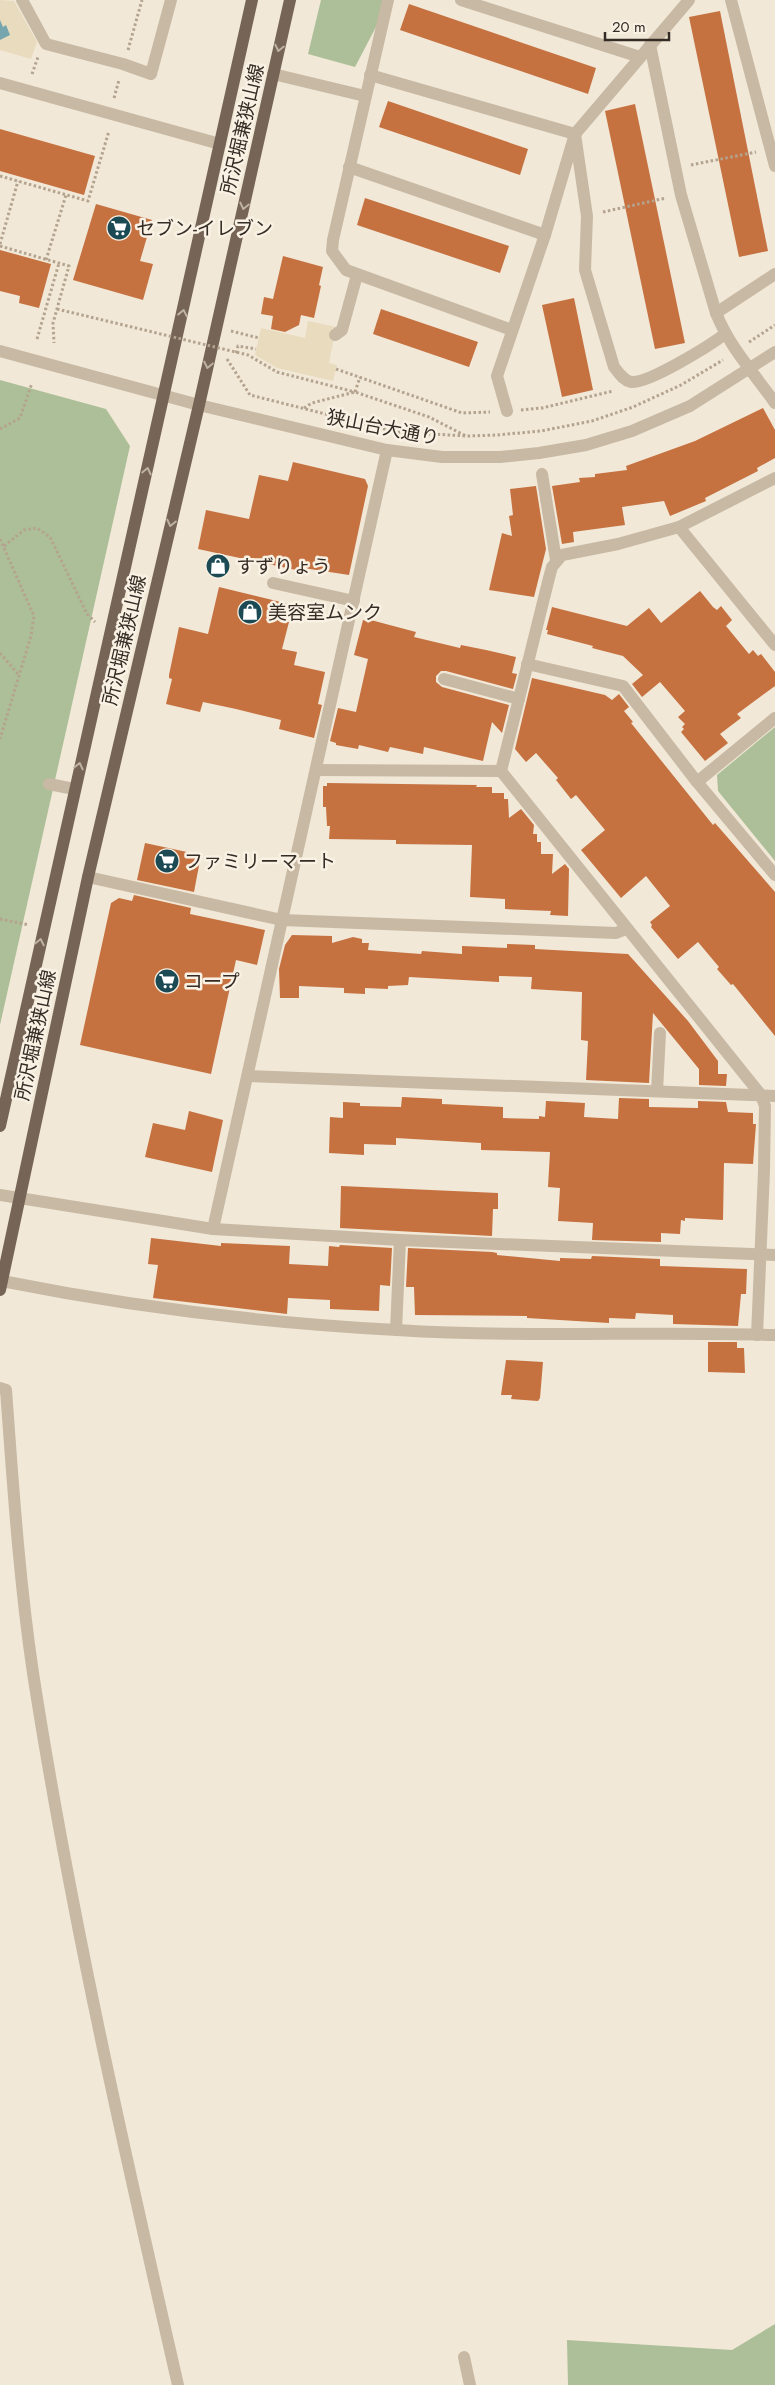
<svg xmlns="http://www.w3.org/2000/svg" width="775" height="2385" viewBox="0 0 775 2385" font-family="Jost,'Noto Sans JP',sans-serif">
<rect width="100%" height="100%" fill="#f1e8d7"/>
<g fill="#adbf98">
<polygon points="321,0 383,0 377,25 355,67 308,54"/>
<polygon points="0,380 106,409 130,446 0,1025"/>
<polygon points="775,727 775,861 718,791 717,775"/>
<polygon points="775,2324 775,2385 568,2385 567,2340 732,2350"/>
</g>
<g fill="#e9dbbe">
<polygon points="0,0 14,1 37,42 31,59 0,50"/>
<polygon points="308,321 336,327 329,363 337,365 333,381 277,368 255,355 261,328 305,338"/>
</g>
<polygon fill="#77a5ad" points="0,20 3,27 6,25 10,35 0,40"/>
<g fill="#c67140">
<polygon points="409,4 596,68 588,94 400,30"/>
<polygon points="720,11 768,251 739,257 689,17"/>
<polygon points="388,101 528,149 520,175 379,127"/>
<polygon points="635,104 685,343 655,349 605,111"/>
<polygon points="0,129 95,156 84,195 0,171"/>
<polygon points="365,198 509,246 500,273 357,225"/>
<polygon points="96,204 152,220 140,261 153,264 143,300 73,280"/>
<polygon points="0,250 51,264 39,308 19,303 20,296 0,291"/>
<polygon points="283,256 323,267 319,285 321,286 314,318 301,315 299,325 285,332 271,329 273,316 261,314 264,297 273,299"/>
<polygon points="574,298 593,390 562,397 542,305"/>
<polygon points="381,309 478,342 469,367 373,334"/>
<polygon points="763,408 775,430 775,458 757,468 758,471 705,498 706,501 670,516 664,501 622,507 625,525 573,532 574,542 562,544 552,486 580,482 579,478 595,477 595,474 627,470 626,466 695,441"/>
<polygon points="293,462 365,479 368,486 349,575 297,567 296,570 198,549 206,510 249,519 259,475 288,481"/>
<polygon points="536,486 546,549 534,597 489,590 502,533 512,536 509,516 513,515 510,489"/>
<polygon points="219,587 289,604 285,621 289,622 282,649 297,652 294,665 325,672 318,704 322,705 314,738 279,729 281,720 236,709 203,702 200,712 166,704 172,679 169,678 169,675 179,627 208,634"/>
<polygon points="700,591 713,607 717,610 721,606 732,620 726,626 749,654 753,650 758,656 761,654 775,672 775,686 737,714 741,718 720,734 728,743 705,761 681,732 684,729 682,727 685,724 678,717 685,711 660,682 642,697 632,684 643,675 623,656 592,648 593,646 547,634 548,630 546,630 552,607 627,626 649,608 661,623"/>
<polygon points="367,619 416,632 414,637 460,648 461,645 486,650 516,657 512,673 517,674 513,689 446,671 441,671 436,676 436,682 442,687 509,705 502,733 492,722 483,761 424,747 423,754 390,747 388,752 359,745 358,749 336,745 336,743 330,741 338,708 356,712 368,659 354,655 363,620 366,621"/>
<polygon points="532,678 605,695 612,700 619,694 629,707 624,711 633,722 631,723 713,825 715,823 775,892 775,1036 733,984 731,985 717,969 719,967 698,942 678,959 651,927 652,925 650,922 670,906 646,876 621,898 581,850 605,830 576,795 571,799 556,780 558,778 536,753 526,762 515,749"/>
<polygon points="327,783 477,785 476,787 492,787 492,793 504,793 504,799 508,799 509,818 521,809 534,825 533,834 537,834 537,842 541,842 541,854 553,854 552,874 565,864 569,869 568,916 550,915 551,911 505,909 505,899 470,897 472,845 396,844 396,840 329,839 330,826 327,826 326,807 323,807 323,786 327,786"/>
<polygon points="145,843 201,855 194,892 137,880"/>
<polygon points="134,895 191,908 190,914 265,930 257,965 236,960 211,1074 80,1045 111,903 119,898 132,901"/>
<polygon points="292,935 332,936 332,943 353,937 362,939 362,943 369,943 368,950 421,954 422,951 462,954 462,946 507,948 507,944 535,945 535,949 628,954 688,1021 718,1061 718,1074 727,1074 726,1086 699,1085 699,1069 653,1013 649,1083 586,1080 588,1041 581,1040 582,992 531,989 532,977 499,976 499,982 409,977 408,985 388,986 388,989 365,988 365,994 344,993 344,988 299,986 299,998 280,998 279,969 285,945"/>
<polygon points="402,1097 442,1099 442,1104 503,1107 503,1118 539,1119 539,1116 545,1117 546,1101 585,1103 584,1117 618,1119 619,1098 649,1099 649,1107 698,1108 698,1101 726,1102 728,1112 753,1113 753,1124 756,1124 753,1164 724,1163 723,1220 685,1218 685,1221 681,1220 680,1234 661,1233 661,1242 592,1240 593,1223 558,1221 560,1188 548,1187 550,1152 481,1150 481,1143 396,1138 396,1145 364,1144 364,1155 329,1153 330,1117 343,1118 343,1102 360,1103 360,1106 401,1107"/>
<polygon points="189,1111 223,1120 212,1172 145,1157 153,1123 185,1130"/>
<polygon points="341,1186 498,1193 498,1209 493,1209 492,1236 340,1228"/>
<polygon points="151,1238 221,1246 221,1243 290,1246 289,1264 328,1266 329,1246 339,1247 340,1245 392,1248 390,1286 380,1285 379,1311 330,1309 330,1300 288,1298 287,1314 153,1298 158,1265 148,1264"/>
<polygon points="408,1248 492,1252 497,1253 497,1255 560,1261 560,1258 591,1259 592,1256 660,1259 660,1266 747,1269 746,1294 741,1294 738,1326 673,1324 673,1315 636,1313 635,1319 609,1318 609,1323 527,1318 527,1316 415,1315 414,1287 406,1287"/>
<polygon points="708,1342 737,1342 737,1348 744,1348 745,1373 708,1372"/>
<polygon points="506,1360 543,1362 540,1398 538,1401 511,1399 512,1395 501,1395"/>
</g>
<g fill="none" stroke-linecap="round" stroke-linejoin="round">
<g stroke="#b4a38e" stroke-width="3" stroke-dasharray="2.5 2.5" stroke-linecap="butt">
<polyline points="128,50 142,0"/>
<polyline points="32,74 38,57"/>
<polyline points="114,98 119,80"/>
<polyline points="691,165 756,152"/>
<polyline points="0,176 88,201 109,131"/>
<polyline points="603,212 666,198"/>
<polyline points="0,244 18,181"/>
<polyline points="0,246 69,266 53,323 54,343"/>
<polyline points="46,260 66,195"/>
<polyline points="231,331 259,338"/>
<polyline points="37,339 59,263"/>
<polyline points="749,342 775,325"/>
<polyline points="236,353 238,346 256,349"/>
<polyline points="227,359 250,395 397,432 467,436 497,435 541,431 592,421 633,407 681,385 723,360"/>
<polyline points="336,369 462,413 490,412"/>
<polyline points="355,392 360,377"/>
<polyline points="304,408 312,403 355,392 429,417 466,436"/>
<polyline points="521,410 542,408 613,391"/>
<polyline points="0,429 20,418 32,383"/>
<polyline points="0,539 34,616 31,636 0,739"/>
<polyline points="4,546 24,530 37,528 50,537 87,614 95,622"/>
<polyline points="0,653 18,674"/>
<polyline points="0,919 29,925"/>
</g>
<g stroke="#c8b9a4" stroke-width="12">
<polyline points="22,0 46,44 123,64 151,74 171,0"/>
<polyline points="388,0 333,240 332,251 346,270 512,330"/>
<polyline points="461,0 640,57"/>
<polyline points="731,0 775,166"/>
<polyline points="650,45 681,195 716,313"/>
<polyline points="273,74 365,96"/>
<path d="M 370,75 L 575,134 L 587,216 L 585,270 L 614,367 C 619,373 623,380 631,382 C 648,384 709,346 725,334"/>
<polyline points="0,83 220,144"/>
<polyline points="349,167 545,235"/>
<path d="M 775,274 L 716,313 C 730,348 754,373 775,403"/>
<polyline points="335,335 342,330 357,275"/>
<polyline points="0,351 199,405 387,450 442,457 500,457 539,453 586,445 632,431 690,406 775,352"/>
<polyline points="507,411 497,376 545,235 575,134 689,0"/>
<polyline points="542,474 556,560"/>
<polyline points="679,527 775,645"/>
<polyline points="273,583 354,601"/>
<polyline points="527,664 623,686 697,782 775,875"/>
<polyline points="444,679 519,699"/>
<polyline points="316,770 501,771"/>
<polyline points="697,782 775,718"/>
<polyline points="49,784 74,789"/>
<polyline points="88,877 282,920 616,933 626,929"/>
<polyline points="248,1076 775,1096"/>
<polyline points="657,1091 660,1033"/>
<polyline points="0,1195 213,1229 400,1240 775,1255"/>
<polyline points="213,1229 387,450"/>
<path d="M 2,1281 C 132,1307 264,1323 397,1330 C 523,1338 649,1331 775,1335"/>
<polyline points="396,1330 400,1240"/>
<polyline points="757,1335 764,1171 765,1106 761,1095 501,771 549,578 552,567 562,555 618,544 679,527 775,478"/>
<path d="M 0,1388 L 6,1390 C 13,1484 19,1579 33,1673 C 70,1912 124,2149 178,2385"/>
<polyline points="464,2357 470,2385"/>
</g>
<g stroke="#766556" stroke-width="12">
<polyline points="0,1126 252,0"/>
<polyline points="0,1290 88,877 199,405 290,0"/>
</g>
<polyline stroke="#b4a38e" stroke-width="3" stroke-dasharray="2.5 2.5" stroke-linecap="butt" points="57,309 248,355 277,372 355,392"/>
</g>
<defs><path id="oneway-chevron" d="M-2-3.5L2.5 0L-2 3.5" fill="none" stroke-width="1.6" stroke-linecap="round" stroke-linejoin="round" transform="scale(1.25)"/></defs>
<g stroke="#beb2a4">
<use href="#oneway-chevron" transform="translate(279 48) rotate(103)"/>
<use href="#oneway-chevron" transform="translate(244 206) rotate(103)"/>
<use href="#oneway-chevron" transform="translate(183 313) rotate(-78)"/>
<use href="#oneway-chevron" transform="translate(208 365) rotate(102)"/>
<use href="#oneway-chevron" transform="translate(147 471) rotate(-77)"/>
<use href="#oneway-chevron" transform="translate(171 523) rotate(103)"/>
<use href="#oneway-chevron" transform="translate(79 766) rotate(-77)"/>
<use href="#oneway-chevron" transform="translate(40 942) rotate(-78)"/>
</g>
<defs>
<symbol id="supermarket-disc" viewBox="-11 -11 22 22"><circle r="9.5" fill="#1b4a55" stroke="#f9f1e3"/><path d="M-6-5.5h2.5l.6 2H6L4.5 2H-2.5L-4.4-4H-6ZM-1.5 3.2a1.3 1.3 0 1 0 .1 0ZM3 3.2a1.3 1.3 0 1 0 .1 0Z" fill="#fff"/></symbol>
<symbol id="shop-disc" viewBox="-11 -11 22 22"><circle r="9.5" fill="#1b4a55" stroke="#f9f1e3"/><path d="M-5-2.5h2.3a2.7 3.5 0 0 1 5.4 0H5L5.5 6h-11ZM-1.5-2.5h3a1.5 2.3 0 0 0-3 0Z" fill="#fff"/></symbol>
</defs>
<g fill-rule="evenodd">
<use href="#supermarket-disc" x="105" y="214" width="28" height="28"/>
<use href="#shop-disc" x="204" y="552" width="28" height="28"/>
<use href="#shop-disc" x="236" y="598" width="28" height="28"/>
<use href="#supermarket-disc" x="153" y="847" width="28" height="28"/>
<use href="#supermarket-disc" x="153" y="967" width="28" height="28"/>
</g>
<g text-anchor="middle" stroke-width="5" stroke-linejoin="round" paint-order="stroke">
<g font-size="19" fill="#342c25" stroke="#f9f1e3">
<text transform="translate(242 129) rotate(-77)" y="7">所沢堀兼狭山線</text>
<text transform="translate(383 427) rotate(11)" y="7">狭山台大通り</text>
<text transform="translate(124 640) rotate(-77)" y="7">所沢堀兼狭山線</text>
<text transform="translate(35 1035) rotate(-78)" y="7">所沢堀兼狭山線</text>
</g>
<g font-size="19" fill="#342c25" stroke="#f9f1e3" text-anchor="start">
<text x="136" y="235">セブン-イレブン</text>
<text x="236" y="573">すずりょう</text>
<text x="268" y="619">美容室ムンク</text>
<text x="184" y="868">ファミリーマート</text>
<text x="184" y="988">コープ</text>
</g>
</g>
<path d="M605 32v8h64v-8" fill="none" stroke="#342c25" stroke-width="2.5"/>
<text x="612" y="32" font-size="15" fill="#342c25" stroke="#f9f1e3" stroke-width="4" paint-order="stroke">20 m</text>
</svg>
